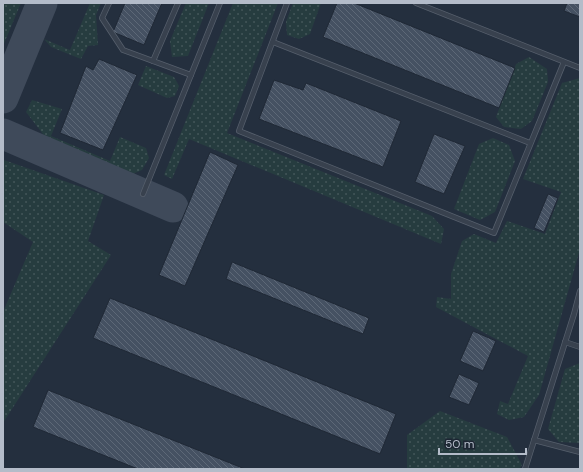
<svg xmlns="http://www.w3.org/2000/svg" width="583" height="472" viewBox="0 0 583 472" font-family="'DM Sans',sans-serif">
<defs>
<pattern id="grass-dots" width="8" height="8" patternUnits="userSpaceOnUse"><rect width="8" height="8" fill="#263c3f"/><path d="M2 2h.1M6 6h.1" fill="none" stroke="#435659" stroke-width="1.8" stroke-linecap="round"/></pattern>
<pattern id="building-back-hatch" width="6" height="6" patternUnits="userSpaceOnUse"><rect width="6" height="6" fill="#455162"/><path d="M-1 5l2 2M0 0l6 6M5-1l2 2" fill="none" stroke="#5d6877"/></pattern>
</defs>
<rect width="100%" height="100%" fill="#242f3e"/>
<g fill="url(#grass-dots)">
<polygon points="3,3 21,3 3,46"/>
<polygon points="90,3 101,3 96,15 98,45 88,46 81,59 51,47 44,39 70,50"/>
<polygon points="186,3 209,3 188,56 172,57 170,41"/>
<polygon points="233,3 278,3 227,133 432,216 444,229 441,244 189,139 172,179 164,175"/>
<polygon points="293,3 321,3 310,34 299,39 287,35 286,22"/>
<polygon points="529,57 547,69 548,82 532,121 521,129 504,127 496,117 516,64"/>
<polygon points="146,66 174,77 179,86 175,96 167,98 138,85"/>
<polygon points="580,78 580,249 539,395 524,417 509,420 497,414 500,401 508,404 528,356 436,307 437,297 451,299 451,274 462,241 474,234 496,243 507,221 545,234 561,192 523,179 562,83"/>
<polygon points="32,100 62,109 51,136 110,161 120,137 146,148 149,158 142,170 128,176 49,142 26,112"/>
<polygon points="493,138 509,145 515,161 495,212 480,220 454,209 479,144"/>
<polygon points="4,160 104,195 88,241 111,255 3,423 3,312 33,242 3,222"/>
<polygon points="580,363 580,443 559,442 548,429 565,369"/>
<polygon points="440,411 507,437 522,465 519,469 407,469 407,435"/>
</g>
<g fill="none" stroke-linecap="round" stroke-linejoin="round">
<g stroke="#3f4a5a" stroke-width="31">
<polyline points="3,98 42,3"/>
<polyline points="3,134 173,207"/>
</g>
</g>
<g fill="url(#building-back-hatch)" stroke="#1f2835">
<polygon points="125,3 162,3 144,45 113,32"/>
<polygon points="337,3 354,3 515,68 499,108 323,37"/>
<polygon points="567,3 580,3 580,17 564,11"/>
<polygon points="99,59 137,75 103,150 60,133 86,66 93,70"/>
<polygon points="274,80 303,90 306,83 401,121 383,167 259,119"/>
<polygon points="434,134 465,146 444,194 415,182"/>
<polygon points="210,152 238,165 185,286 159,275"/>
<polygon points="548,194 558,198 544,232 534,228"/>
<polygon points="232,262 369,318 363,334 226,279"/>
<polygon points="110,298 396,414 380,454 93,338"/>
<polygon points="473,331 496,341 483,371 460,361"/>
<polygon points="459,374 479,383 469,405 449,397"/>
<polygon points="48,390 245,469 138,469 33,427"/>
</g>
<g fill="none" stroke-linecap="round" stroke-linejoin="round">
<defs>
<g id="service">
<polyline points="109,3 102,18 123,50 191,75"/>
<polyline points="287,3 239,131 494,233 564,62"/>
<polyline points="416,3 580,68"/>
<polyline points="273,42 530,143"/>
<polyline points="153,61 178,3"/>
<polyline points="143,194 220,3"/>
<polyline points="565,342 580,347"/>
<polyline points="534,440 580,452"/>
<polyline points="525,469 574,314 580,291"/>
</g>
</defs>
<use href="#service" stroke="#565f6c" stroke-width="6"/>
<use href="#service" stroke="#38414e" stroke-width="4.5"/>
</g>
<rect width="583" height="472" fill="none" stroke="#b4bcc9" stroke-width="8"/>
<path d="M439 448v6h87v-6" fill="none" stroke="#b4bcc9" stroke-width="2"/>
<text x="445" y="448" font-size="12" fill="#b4bcc9" stroke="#1d2633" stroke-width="3" paint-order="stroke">50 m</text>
</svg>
